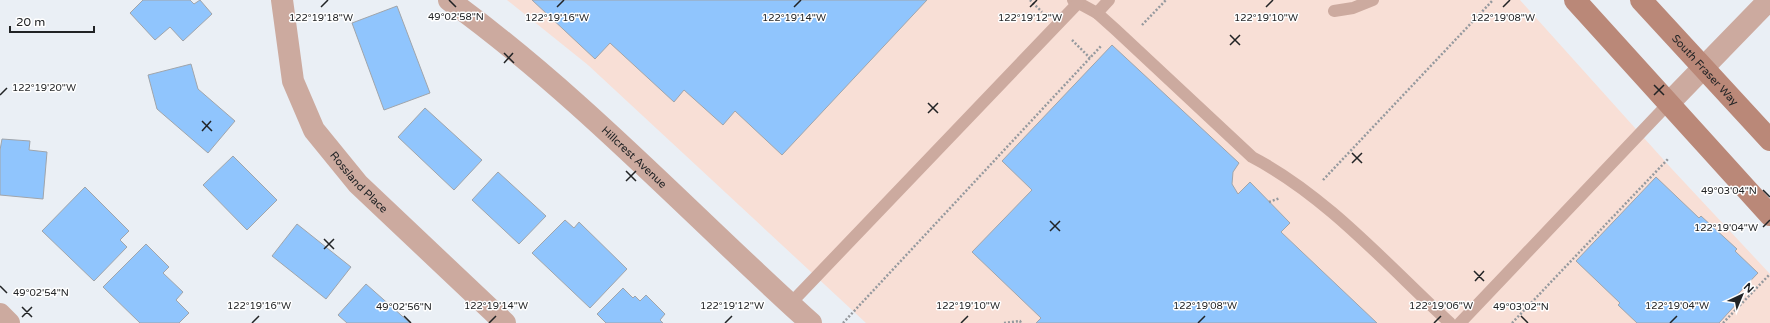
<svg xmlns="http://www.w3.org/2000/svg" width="1770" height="323" viewBox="0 0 1770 323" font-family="'Varela Round',sans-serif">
<rect width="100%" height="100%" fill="#eaeff5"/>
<polygon fill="#f8dfd6" points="507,0 1520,0 1671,168 1770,274 1770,323 866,323 588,65"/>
<g fill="#90c5fd" stroke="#a0a5ab">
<polygon points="143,0 190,0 194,4 200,0 212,14 183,41 170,27 155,40 130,13"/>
<polygon points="532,0 927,0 782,155 735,111 723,125 684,90 674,102 610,43 595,59"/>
<polygon points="397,6 430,93 384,110 352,23"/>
<polygon points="1112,45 1239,163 1233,172 1232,184 1238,194 1250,182 1290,223 1281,232 1377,323 1036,323 1041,318 972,252 1032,190 1002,161"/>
<polygon points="191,64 198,89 235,121 208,153 157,109 148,75"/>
<polygon points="425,108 482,160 454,190 398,137"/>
<polygon points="2,139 30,141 29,150 47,152 43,199 0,195 0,150"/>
<polygon points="233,156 277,200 247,230 203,185"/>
<polygon points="498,172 546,216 519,244 472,200"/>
<polygon points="1656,177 1699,218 1701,216 1737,249 1735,251 1758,273 1735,297 1739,301 1719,323 1637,323 1618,305 1620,303 1576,261"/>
<polygon points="85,187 129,231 120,240 127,247 94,281 42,231"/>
<polygon points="565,220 574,228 579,222 627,269 590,308 532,253"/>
<polygon points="297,224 351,267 326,299 272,256"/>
<polygon points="146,244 169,267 163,273 183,292 176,300 189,313 179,323 140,323 103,287"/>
<polygon points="366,284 410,323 347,323 338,315"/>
<polygon points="623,288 633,298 635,296 640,301 646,295 665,314 660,320 663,323 606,323 597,314"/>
</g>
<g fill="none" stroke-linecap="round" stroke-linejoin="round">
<g stroke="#95999e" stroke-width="2.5" stroke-dasharray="2 2" stroke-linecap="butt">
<polyline points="1030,0 1042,12"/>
<polyline points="1142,25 1166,0"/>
<polyline points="1072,40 1090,58"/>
<polyline points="1323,180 1493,0"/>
<polyline points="1269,202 1280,198"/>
<polyline points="843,323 1102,45"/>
<polyline points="1004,323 1020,321 1021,323"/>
<polyline points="1512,323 1668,159"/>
<polyline points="1723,323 1770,274"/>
</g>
<g stroke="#ccaa9f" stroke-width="12">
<path d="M 1073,0 L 1097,13 L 1116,30 L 1252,157 C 1327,196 1388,266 1450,323"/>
<polyline points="1334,11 1353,8 1373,0"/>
<polyline points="1097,13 1109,0"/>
<polyline points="790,304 1078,3"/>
<polyline points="1460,323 1668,104"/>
</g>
<g stroke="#ccaa9f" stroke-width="22">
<path id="s1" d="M 282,0 L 293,81 L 314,130 L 358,184 L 505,323"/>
<polyline points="0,314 9,323"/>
</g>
<g stroke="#ccaa9f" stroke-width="22">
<path id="s2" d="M 449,0 C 580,95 691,215 811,323"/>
<polyline points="1668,104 1769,0"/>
</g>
<g stroke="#ba8878" stroke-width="22">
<polyline points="1575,0 1770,215"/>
<path id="s3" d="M 1641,0 L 1770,140"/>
</g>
</g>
<path fill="none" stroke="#212325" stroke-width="1.5" d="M 449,0 L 456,7M 321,7 L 328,0M 557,7 L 564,0M 794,7 L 801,0M 1030,7 L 1037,0M 1266,7 L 1273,0M 1503,7 L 1510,0M 1230,35 L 1240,45M 1230,45 L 1240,35M 504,53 L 514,63M 504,63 L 513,53M 1654,85 L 1664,95M 0,95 L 7,88M 1654,95 L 1664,85M 928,103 L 938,113M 928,113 L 938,103M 202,121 L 212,131M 202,131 L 211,121M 1352,153 L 1362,163M 1352,163 L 1362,153M 626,171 L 636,181M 626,181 L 636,171M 1763,190 L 1770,197M 1050,221 L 1060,231M 1763,227 L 1770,220M 1050,231 L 1060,221M 324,239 L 334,249M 324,249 L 334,239M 1474,271 L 1484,281M 1475,281 L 1484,271M 0,286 L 7,293M 22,307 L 32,317M 404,316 L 411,323M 1521,316 L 1528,323M 22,317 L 32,307M 252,323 L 259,316M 489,323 L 496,316M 725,323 L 732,316M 961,323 L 968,316M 1198,323 L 1205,316M 1434,323 L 1441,316M 1670,323 L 1677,316"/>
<g text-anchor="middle" stroke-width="3" stroke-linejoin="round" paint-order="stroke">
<g font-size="11" fill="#212325" stroke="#fff">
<text dy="4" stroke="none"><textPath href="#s3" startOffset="95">South Fraser Way</textPath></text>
<text dy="4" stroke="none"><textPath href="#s2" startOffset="243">Hillcrest Avenue</textPath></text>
<text dy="4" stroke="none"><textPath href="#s1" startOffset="204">Rossland Place</textPath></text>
</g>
</g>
<g font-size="10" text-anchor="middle" fill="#212325" stroke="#fff" stroke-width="3" stroke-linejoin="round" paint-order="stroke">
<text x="456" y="20">49°02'58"N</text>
<text x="321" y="21">122°19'18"W</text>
<text x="557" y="21">122°19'16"W</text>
<text x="794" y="21">122°19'14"W</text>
<text x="1030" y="21">122°19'12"W</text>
<text x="1266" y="21">122°19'10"W</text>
<text x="1503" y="21">122°19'08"W</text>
<text x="44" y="91">122°19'20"W</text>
<text x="1729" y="194">49°03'04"N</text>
<text x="1726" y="231">122°19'04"W</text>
<text x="41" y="296">49°02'54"N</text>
<text x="259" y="309">122°19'16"W</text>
<text x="496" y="309">122°19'14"W</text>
<text x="732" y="309">122°19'12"W</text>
<text x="968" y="309">122°19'10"W</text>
<text x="1205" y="309">122°19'08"W</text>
<text x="1441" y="309">122°19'06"W</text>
<text x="1677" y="309">122°19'04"W</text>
<text x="404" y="310">49°02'56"N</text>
<text x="1521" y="310">49°03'02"N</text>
</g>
<g transform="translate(1742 295) rotate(44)" stroke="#ffffff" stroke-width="3" paint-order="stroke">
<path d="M0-3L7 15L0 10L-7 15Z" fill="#212325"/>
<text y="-6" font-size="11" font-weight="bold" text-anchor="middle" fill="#212325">N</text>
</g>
<path d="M10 26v6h84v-6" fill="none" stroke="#212325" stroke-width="2"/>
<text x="16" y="26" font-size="12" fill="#212325" stroke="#ffffff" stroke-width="3" paint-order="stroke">20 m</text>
</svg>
